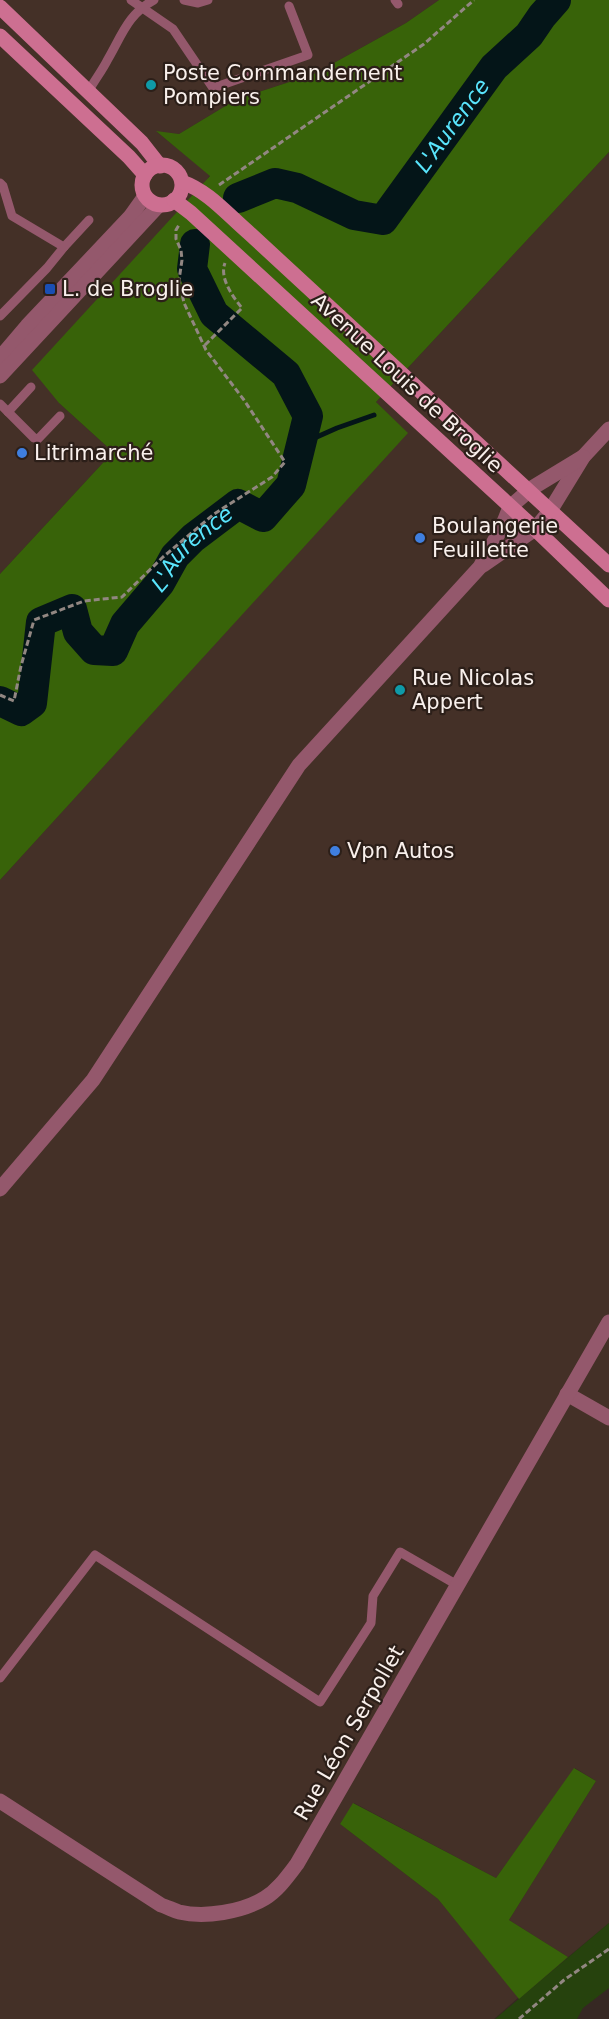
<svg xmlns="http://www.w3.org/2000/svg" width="609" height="2019" viewBox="0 0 609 2019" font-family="'DejaVu Sans',sans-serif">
<rect width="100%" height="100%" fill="#362823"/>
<g fill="#443027">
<polygon points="0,0 439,0 406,23 314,74 237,99 179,134 157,132 210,175 59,403 113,452 0,574"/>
<polygon points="609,152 609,1923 568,1957 509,1920 596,1781 575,1768 496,1878 354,1803 340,1824 438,1899 519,1997 494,2019 0,2019 0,880 407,433 376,402"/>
</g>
<polygon fill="#26420d" points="609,1923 609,1988 583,2008 577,2019 495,2019"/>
<g fill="#386309">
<polygon points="439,0 609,0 609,152 376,402 408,433 0,880 0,574 113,452 59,403 32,370 210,176 156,131 179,134 237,99 314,74 406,23"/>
<polygon points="574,1768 596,1781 509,1920 568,1957 519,1999 438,1899 340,1824 353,1803 496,1878"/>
</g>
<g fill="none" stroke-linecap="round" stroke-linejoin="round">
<polyline stroke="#041518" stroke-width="5" points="301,444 337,428 374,415"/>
<g stroke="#041518" stroke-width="30">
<path id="s1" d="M 238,198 L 275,183 L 297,188 L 354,215 L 383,220 L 494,67 L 529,35 L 542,16 L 556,0"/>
<path id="s2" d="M 0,701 L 21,711 L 32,703 L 41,622 L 72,609 L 78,632 L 94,650 L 113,651 L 125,624 L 160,583 L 175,556 L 193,538 L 238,504 L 263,517 L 291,485 L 308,416 L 286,374 L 214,314 L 192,269 L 195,244"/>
</g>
<g stroke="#928782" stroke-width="3" stroke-dasharray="6 3" stroke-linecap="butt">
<polyline points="219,185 424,44 474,0"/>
<path d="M 205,345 L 242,308 C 233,297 219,278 225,263"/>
<polyline points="0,695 14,701 21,666 34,620 84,601 122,597 163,557 214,514 272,477 285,462 244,400 206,350 184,303 179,280 182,260 181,250 176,239 176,230 180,223"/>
<polyline points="519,2019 564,1980 609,1949"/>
</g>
<g stroke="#94586c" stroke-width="9">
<polyline points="131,0 173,29 213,88 308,55 289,6"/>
<polyline points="184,0 198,3 208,0"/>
<polyline points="395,0 398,4"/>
<path d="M 88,92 C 94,81 102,71 108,59 C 122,35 128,14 154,0"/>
<polyline points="0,183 3,186 12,216 64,247 47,268 0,316"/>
<polyline points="64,247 89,220"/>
<polyline points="0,404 34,438 38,439 60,416"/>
<polyline points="8,412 31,387"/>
<polyline points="0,1678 95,1555 320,1702 371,1623 373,1596 400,1552 459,1586"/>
</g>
<g stroke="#94586c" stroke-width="15">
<polyline points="483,565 535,529 550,511 583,457 609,429"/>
<polyline points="0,1189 93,1080 299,765 480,567 502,527 510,507 532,488 583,457"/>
<polyline points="567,1394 609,1418"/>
<path d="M 0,1801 L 161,1905 C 167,1907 173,1910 179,1912 C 205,1918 242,1912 265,1898 C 278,1890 287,1877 297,1864 L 609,1322"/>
</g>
<g stroke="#94586c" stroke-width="15">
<polyline points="0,358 27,326 130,217 145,196"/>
<polyline points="0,376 159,205"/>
</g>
<g stroke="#cd6f91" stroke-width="15">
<polyline points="0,7 142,143 160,166"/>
<polyline points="0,36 129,157 145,175"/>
<circle cx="162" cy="185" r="20"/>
<path d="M 182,182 C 208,191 227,214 248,232 L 609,565"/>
<polyline points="174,200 191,213 535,529 609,600"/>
</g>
</g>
<g fill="#0f9aa8" stroke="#2c1f19" stroke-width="2">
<circle cx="151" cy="85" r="6"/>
<circle cx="400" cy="690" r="6"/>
</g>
<rect fill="#1a4fb4" stroke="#2c1f19" stroke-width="2" x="44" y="283" width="12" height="12" rx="3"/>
<g fill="#3f7fe0" stroke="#2c1f19" stroke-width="2">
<circle cx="22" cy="453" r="6"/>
<circle cx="420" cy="538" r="6"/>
<circle cx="335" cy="851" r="6"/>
</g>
<g text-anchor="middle" stroke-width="4.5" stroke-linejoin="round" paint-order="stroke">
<g font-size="21" fill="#f9f0ec" stroke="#2c1f19" text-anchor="start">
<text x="163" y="80">Poste Commandement<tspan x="163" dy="24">Pompiers</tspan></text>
<text x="62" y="296">L. de Broglie</text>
<text x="34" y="460">Litrimarché</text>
<text x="432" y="533">Boulangerie<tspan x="432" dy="24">Feuillette</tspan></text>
<text x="412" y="685">Rue Nicolas<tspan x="412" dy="24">Appert</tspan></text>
<text x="347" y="858">Vpn Autos</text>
</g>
<g font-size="21" fill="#f9f0ec" stroke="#2c1f19">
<text transform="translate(407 383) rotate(43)" y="7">Avenue Louis de Broglie</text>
<text transform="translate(349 1733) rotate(-60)" y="7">Rue Léon Serpollet</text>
</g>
<g font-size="22" font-style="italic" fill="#59e5fc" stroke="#2c1f19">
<text dy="8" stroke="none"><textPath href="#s1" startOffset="272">L'Aurence</textPath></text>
<text dy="8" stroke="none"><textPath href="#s2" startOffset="350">L'Aurence</textPath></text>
</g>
</g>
</svg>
